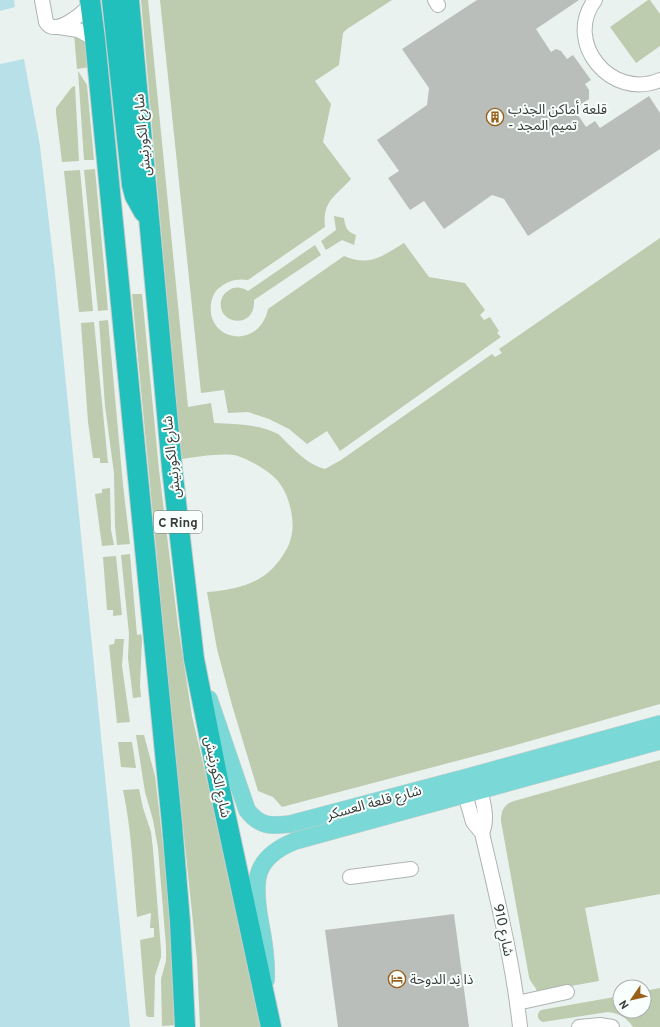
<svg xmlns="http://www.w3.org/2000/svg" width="660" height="1027" viewBox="0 0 660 1027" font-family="Overpass,'Noto Sans Arabic',sans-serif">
<rect width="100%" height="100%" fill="#eaf2ef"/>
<g fill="#bdcbae">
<path d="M 141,0 L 148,0 L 188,407 L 211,403 L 214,423 C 235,424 260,424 278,434 C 281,436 284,440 287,443 C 299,454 309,465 325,469 L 341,460 L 492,354 L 495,357 L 502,353 L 499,349 L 660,238 L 660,704 L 498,750 L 282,807 L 273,797 L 258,791 L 232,705 L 217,649 L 207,592 C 228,590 248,587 265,575 C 274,569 287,552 290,541 C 297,523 289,491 275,478 C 265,468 251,461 238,456 C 226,452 195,457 181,459 Z"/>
<path d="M 160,0 L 392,0 L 347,29 L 343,33 L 339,65 L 315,81 L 331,104 L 323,142 L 351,179 C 336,196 322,201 325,227 L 248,280 C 237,278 227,281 219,288 C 214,292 212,298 211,304 C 206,341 259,351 268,309 L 344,256 C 370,267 382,256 404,243 L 429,277 L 465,283 L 485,310 L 480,315 L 484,320 L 490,317 L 499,331 L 497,333 L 501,337 L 340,451 L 327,431 L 307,444 L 289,429 L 269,419 L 248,412 L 228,413 L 224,390 L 201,393 Z"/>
<polygon points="648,0 650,0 660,14 660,46 636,63 610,27"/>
<polygon points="74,34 78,34 87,43 90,67 77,69"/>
<polygon points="78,71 87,85 94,160 84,160"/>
<polygon points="75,86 79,161 62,162 56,113 56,108 72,87"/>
<polygon points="95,169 108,310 98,311 84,170"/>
<polygon points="80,170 93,311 79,312 64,171"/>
<path d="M 334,216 L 344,218 C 345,227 347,232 356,235 L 354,245 L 342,240 L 326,250 L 321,241 L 336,230 Z"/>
<path d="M 315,245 L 321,255 L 254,300 C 256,330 217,325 221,301 C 222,297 224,293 228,291 C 234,286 242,287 248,291 Z"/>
<polygon points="132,294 142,294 159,470 178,626 192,716 238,914 262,1027 200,1027 197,960 163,637 159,580"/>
<polygon points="108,320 123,485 130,544 117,545 115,526 114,473 105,406 99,321"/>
<polygon points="94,322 108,463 100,463 100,458 93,458 88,422 81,323"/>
<polygon points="110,488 111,530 114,545 102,546 95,494 102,493 102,489"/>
<polygon points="130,554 137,635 141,634 142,639 140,686 141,697 133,698 128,658 129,634 121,555"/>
<polygon points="116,556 122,615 113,616 113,610 107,610 103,557"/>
<polygon points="115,639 124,639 122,666 130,722 117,723 109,645 114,644"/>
<polygon points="136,735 144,735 155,776 166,870 177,1025 162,1026 161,979 166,961 166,946 158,848 153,820 145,792"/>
<polygon points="118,742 132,742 136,768 121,767"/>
<path d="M 660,760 L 660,894 L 585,908 L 599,981 L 537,992 C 536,986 531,984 529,977 L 501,821 C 501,811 504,804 514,801 Z"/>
<path d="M 139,789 L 143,808 L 151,832 L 153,849 L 161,950 L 161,957 L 155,976 L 154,1017 L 148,1017 L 146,1015 L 140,940 L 154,937 L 154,928 L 150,928 L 151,913 L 137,917 C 133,874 132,832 123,790 Z"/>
<path d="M 660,988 L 660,1027 L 633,1027 C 627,1018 619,1013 608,1012 L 543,1022 C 537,1020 536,1014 541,1010 L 620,996 L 620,1011 L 644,1011 L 644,991 Z"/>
</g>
<g fill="#b8e0e9">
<polygon points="0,0 14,0 15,7 0,11"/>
<polygon points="24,59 40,146 55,274 130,1027 0,1027 0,64"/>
</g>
<g fill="#b9beba">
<polygon points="477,0 579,0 536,29 551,52 556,49 561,51 567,59 573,55 591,80 585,84 589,90 589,99 574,109 586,127 595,121 600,128 649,96 660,113 660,149 528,236 504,199 492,195 444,229 424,201 410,210 388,178 399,171 377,140 427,105 429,88 402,49"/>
<polygon points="454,914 469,1027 338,1027 325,930"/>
</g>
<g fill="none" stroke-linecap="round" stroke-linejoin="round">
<defs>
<g id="minor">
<path d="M 42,0 L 46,22 C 55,38 84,12 91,4"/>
<polyline points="435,0 438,5"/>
<path d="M 595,0 C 563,42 611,101 660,80"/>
<polyline points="59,27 78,30 95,39"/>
<path d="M 480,790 C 484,805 488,819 482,833"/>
<path d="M 465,794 L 473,822 L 482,833 C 497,898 513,961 520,1027"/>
<polyline points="350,877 411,869"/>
<polyline points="517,1003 567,992"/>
<polyline points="579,1027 600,1025 612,1027"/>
</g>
<g id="major">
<path d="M 209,699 L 247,810 C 260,827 271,826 290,824 L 468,777 L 660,724"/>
<path d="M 266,980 C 267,960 264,941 260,921 C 253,881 253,858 295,841 L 660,741"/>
</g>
<g id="highway">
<polyline points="90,0 95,39 172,824 180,922 185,1027"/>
<polyline points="112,0 132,185 135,196 144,212"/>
<polyline points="129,0 172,468 194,659 219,785 271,1027"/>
</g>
</defs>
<use href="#minor" stroke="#adb4b1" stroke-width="16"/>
<use href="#major" stroke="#cccdcc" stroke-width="18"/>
<use href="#highway" stroke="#cccdcc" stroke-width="22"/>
<use href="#minor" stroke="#fff" stroke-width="14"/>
<use href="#major" stroke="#7ad9d7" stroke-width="17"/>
<use href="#highway" stroke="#21c0bc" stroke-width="20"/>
</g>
<defs>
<symbol id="building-ring" viewBox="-11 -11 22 22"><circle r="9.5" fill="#f8fffc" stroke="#98601b" stroke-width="1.5"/><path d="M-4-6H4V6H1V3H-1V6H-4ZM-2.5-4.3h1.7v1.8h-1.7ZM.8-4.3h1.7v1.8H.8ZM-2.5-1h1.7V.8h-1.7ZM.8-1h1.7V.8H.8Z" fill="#98601b"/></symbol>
<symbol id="hotel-ring" viewBox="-11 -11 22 22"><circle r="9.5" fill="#f8fffc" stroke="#98601b" stroke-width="1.5"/><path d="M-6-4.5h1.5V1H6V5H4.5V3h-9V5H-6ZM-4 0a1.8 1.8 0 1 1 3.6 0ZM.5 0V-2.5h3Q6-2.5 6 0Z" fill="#98601b"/></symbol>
</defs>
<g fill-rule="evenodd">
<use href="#building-ring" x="485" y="107" width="20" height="20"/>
<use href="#hotel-ring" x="387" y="969" width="20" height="20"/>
</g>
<g text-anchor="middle" stroke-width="4" stroke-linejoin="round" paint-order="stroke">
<rect fill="#f8fffc" stroke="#737776" stroke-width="1" x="154" y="511" width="48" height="22" rx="3"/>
<g font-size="13" font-weight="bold" fill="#3a3d3c">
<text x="178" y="527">C Ring</text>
</g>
<g font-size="14" fill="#3a3d3c" stroke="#f8fffc" text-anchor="start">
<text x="508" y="114">قلعة أماكن الجذب<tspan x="508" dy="16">- تميم المجد</tspan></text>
<text x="410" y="984">ذا نِد الدوحة</text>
</g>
<g font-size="14" fill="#3a3d3c" stroke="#f8fffc">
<text transform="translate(142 135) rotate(-95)" y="5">شارع الكورنيش</text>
<text transform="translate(171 457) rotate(-96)" y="5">شارع الكورنيش</text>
<text transform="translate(218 777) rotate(78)" y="5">شارع الكورنيش</text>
<text transform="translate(374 802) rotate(-15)" y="5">شارع قلعة العسكر</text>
<text transform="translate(504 930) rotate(78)" y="5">شارع 910</text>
</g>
</g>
<g transform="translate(632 999) rotate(236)"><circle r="19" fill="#f8fffc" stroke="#acb1af"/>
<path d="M0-3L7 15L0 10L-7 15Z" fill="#98601b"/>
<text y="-6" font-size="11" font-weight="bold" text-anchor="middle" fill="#3a3d3c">N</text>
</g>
</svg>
